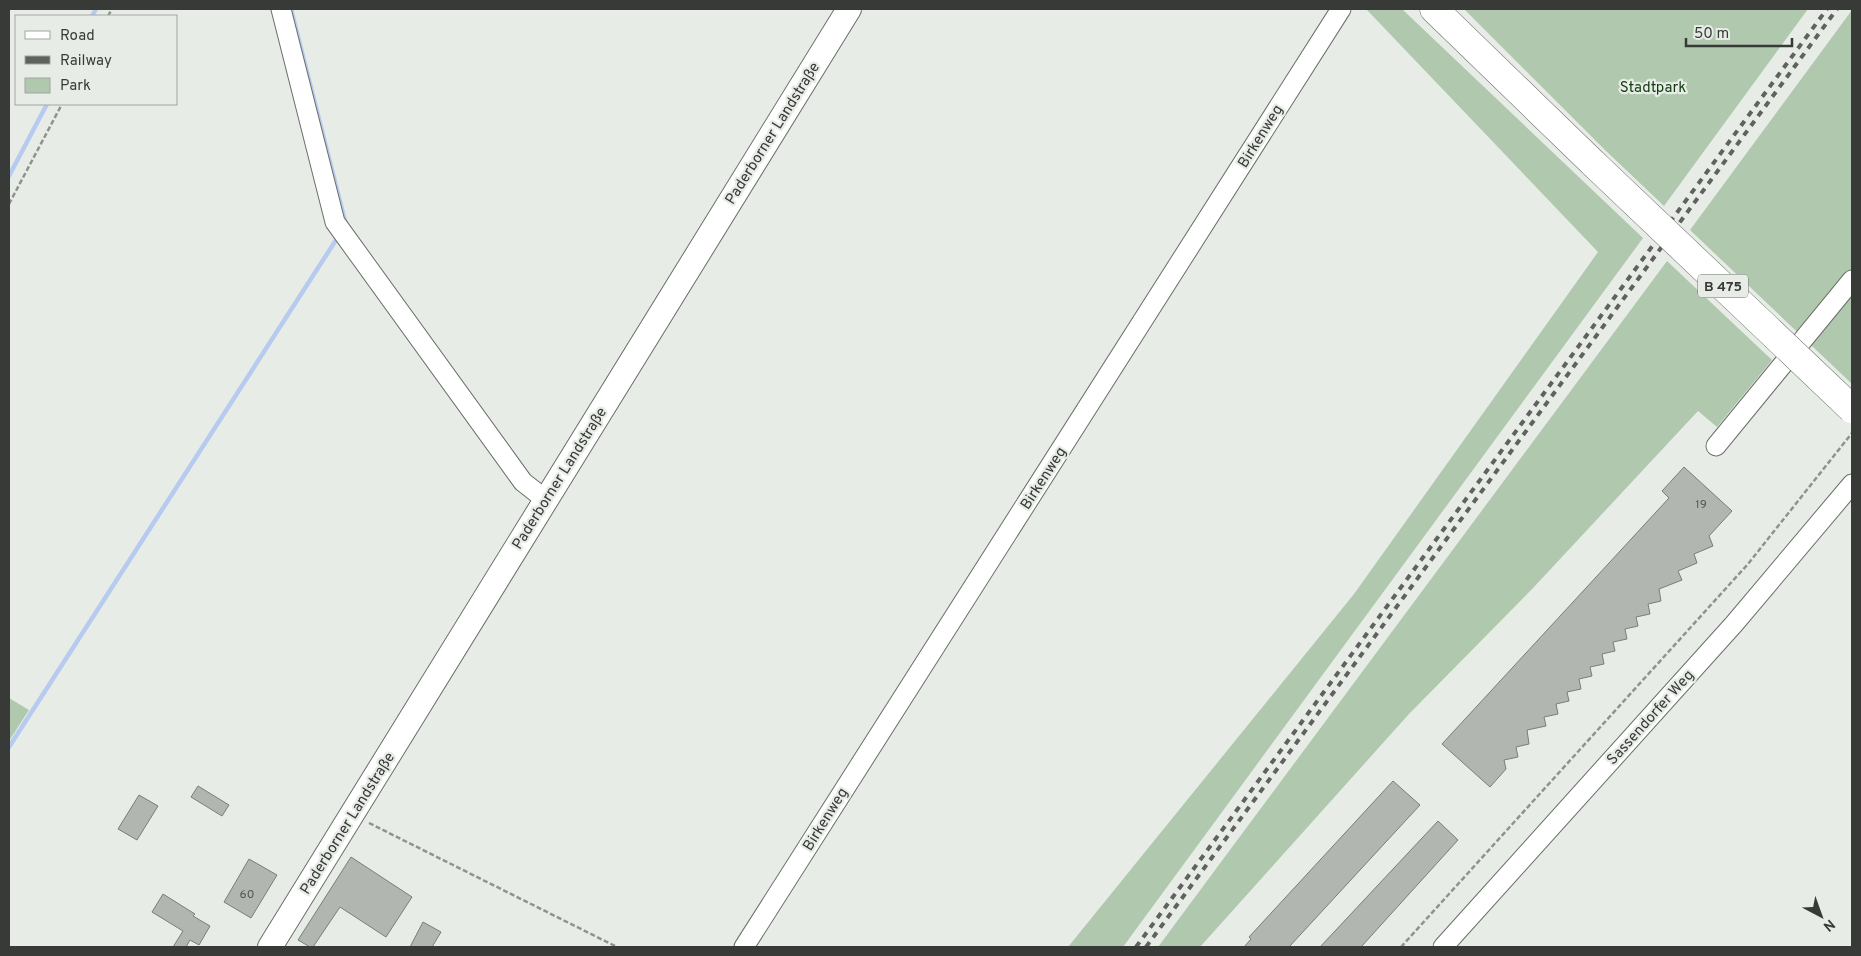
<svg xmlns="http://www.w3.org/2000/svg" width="1861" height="956" viewBox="0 0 1861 956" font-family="Overpass,sans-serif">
<rect width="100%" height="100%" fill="#e7ede6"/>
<g fill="#b0c9ae">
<polygon points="1368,9 1402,9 1643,238 1123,947 1068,947 1354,594 1598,252 1367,10"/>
<polygon points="1464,9 1808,9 1664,206 1605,150"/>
<polygon points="1852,10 1852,384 1690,230"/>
<polygon points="1667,261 1772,360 1717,427 1698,411 1534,587 1409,714 1200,947 1158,947"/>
<polygon points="9,698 29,710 9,741"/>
</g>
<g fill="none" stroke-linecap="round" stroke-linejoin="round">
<g stroke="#b7caef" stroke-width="4.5">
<polyline points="291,9 346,225"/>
<polyline points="92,16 96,9"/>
<polyline points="9,176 47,104"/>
<polyline points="9,747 336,240"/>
</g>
</g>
<g fill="#b1b6b0" stroke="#787e78">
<polygon points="1684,467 1732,511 1709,536 1713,546 1694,554 1697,563 1678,571 1682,580 1659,589 1661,601 1648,604 1650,614 1636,617 1638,626 1625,629 1627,639 1613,642 1615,651 1602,654 1604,664 1590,667 1592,676 1579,679 1581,689 1567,692 1569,701 1556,704 1558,714 1544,717 1546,726 1527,730 1529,744 1516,747 1518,757 1504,760 1506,769 1490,787 1442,744 1669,498 1662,491"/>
<polygon points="1393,781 1420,805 1289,947 1244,947 1251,939 1249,937"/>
<polygon points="198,786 229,805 222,816 191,797"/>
<polygon points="139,795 158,806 137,840 118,829"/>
<polygon points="1438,821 1458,840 1361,947 1320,947"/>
<polygon points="351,857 412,897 386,937 340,907 313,947 310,947 298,940"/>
<polygon points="249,859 277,875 251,918 224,902"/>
<polygon points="163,894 195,914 193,916 210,926 199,945 190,940 186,947 173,947 183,931 152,912"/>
<polygon points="423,922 441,932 432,947 410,947"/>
</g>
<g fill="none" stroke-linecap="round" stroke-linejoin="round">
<defs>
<g id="minor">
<polyline points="281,9 335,222 523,482 546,500"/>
<polyline points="1716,446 1852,280"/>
<polyline points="744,947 1341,9"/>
<polyline points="1443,947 1734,624 1852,484"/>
</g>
<polyline id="major" points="270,947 849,9"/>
<polyline id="highway" points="1434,9 1594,164"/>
</defs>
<use href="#minor" stroke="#6a6f69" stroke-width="21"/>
<use href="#major" stroke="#6a6f69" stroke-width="26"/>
<use href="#highway" stroke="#6a6f69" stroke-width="29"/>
<g stroke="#8f938e" stroke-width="2.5" stroke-dasharray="5 2.5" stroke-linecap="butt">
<polyline points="108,16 112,9"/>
<polyline points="9,204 62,104"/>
<polyline points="369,823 617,947"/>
<polyline points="1401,947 1748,564 1852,433"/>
</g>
<use href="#minor" stroke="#fff" stroke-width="19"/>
<use href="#major" stroke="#fff" stroke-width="24"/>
<use href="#highway" stroke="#fff" stroke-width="28"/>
<g stroke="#5f625e" stroke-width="4" stroke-dasharray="6 6" stroke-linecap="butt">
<polyline points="1136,947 1827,9"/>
<polyline points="1146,947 1837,9"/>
</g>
<defs>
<polyline id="highway-bridge" points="1594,164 1852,409"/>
</defs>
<use href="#highway-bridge" stroke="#6a6f69" stroke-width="29" stroke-linecap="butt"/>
<use href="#highway-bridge" stroke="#fff" stroke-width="28"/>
</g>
<g text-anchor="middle" stroke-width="4.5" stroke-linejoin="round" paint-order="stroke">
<g font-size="12" fill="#565955">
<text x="1701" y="508">19</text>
<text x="247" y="898">60</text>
</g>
<rect fill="#e7ede6" stroke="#6c706c" stroke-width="1" x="1698" y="274.5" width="50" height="23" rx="4"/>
<g font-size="14" font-weight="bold" fill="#383a37">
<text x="1723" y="291">B 475</text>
</g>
<g font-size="15" fill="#113c0f" stroke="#e7ede6">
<text x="1653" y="92">Stadtpark</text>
</g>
<g font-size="15" fill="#383a37" stroke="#e7ede6">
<text transform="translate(772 133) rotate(-58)" y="5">Paderborner Landstraße</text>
<text transform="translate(1260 136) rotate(-58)" y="5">Birkenweg</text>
<text transform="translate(559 478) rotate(-58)" y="5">Paderborner Landstraße</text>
<text transform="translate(1043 478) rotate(-57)" y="5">Birkenweg</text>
<text transform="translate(1650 717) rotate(-48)" y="5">Sassendorfer Weg</text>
<text transform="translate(825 819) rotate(-58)" y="5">Birkenweg</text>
<text transform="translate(347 823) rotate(-58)" y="5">Paderborner Landstraße</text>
</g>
</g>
<rect width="1861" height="956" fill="none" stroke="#383a37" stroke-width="20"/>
<rect x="15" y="15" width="162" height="90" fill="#e7ede6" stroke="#a1a5a0"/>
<rect x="25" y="31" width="25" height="8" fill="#ffffff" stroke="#a1a5a0"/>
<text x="60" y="40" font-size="15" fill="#383a37">Road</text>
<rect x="25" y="56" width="25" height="8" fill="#5f625e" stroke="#a1a5a0"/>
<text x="60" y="65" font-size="15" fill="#383a37">Railway</text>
<rect x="25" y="78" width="25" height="15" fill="#b0c9ae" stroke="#a1a5a0"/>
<text x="60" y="90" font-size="15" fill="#383a37">Park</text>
<g transform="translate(1821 916) rotate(139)" stroke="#e7ede6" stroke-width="4" paint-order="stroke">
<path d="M0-4L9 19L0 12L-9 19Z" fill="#383a37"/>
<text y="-8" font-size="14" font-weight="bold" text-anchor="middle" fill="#383a37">N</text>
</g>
<path d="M1686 38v8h106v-8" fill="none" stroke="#383a37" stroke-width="2.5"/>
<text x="1694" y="38" font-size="15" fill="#383a37" stroke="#e7ede6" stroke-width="4" paint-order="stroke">50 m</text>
</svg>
